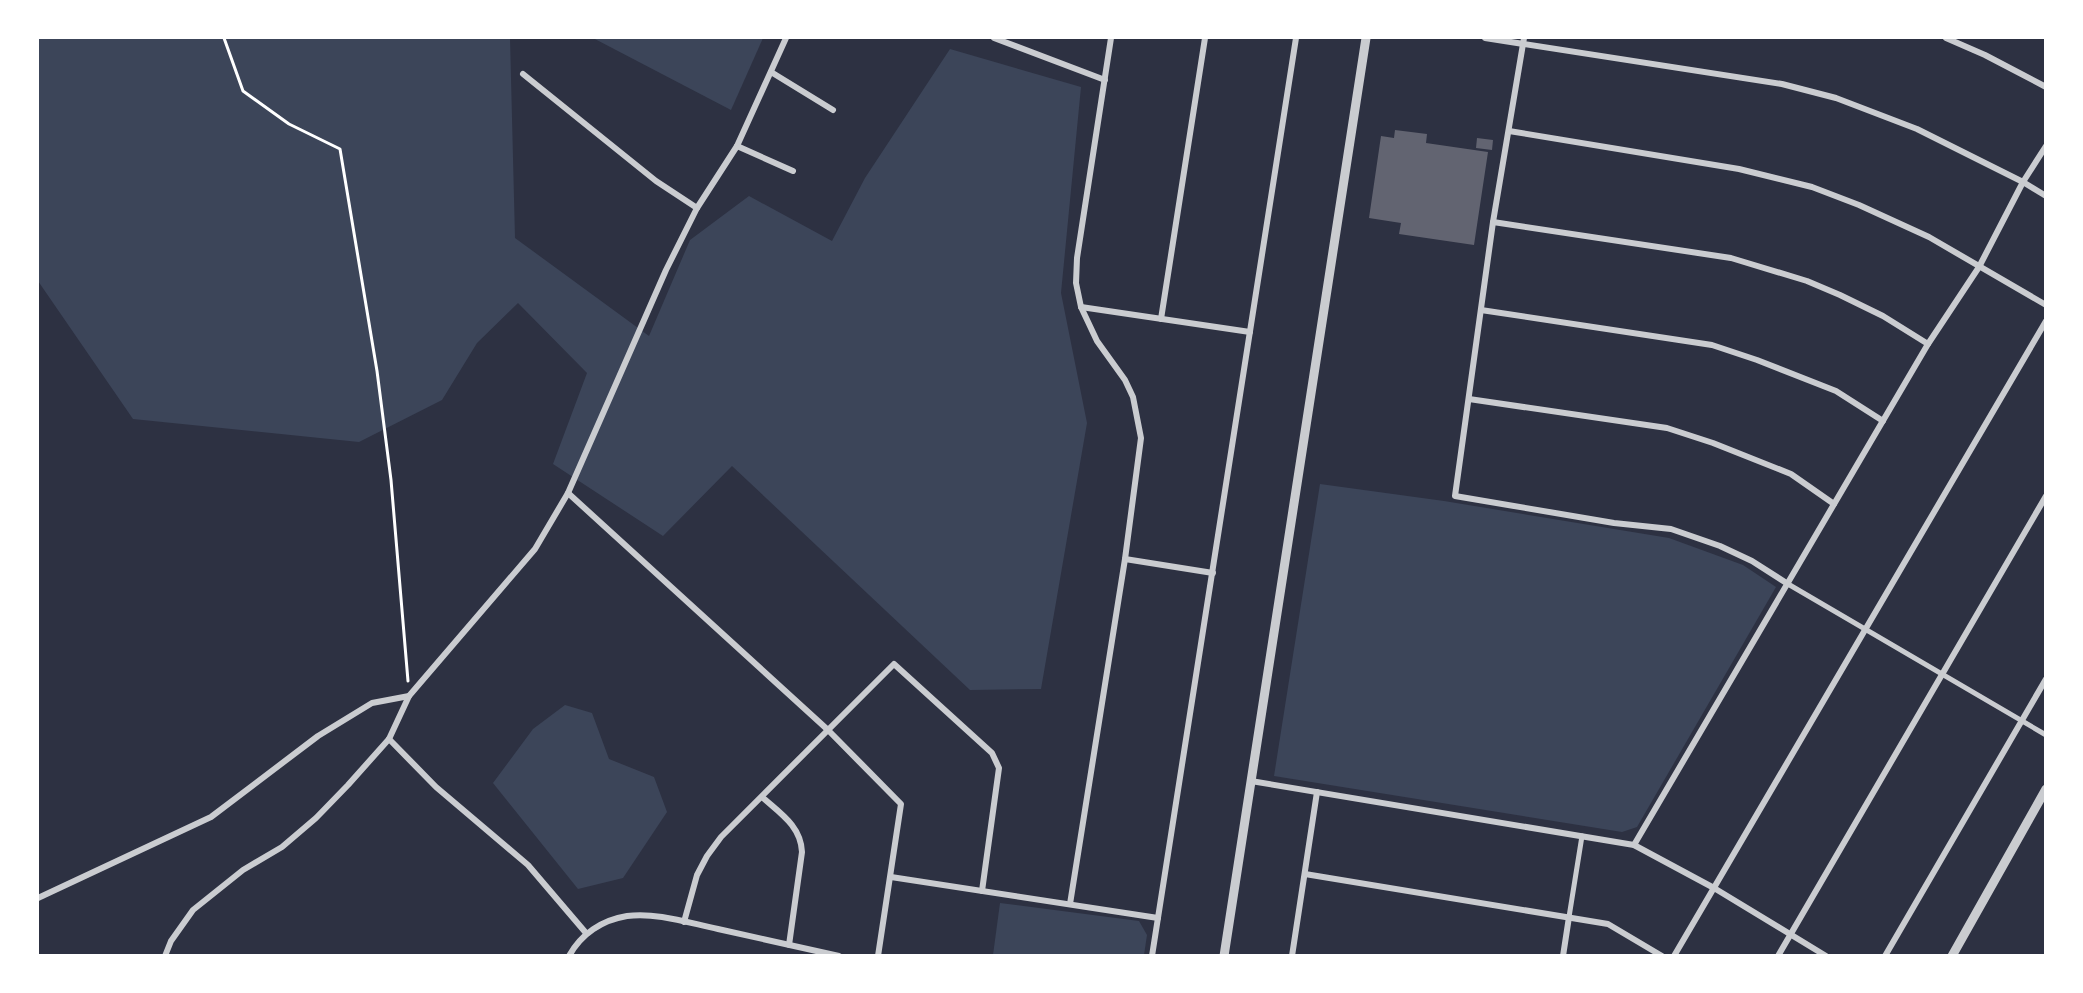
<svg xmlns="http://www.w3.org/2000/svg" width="2083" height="993" viewBox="0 0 2083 993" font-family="'Zilla Slab',serif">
<rect width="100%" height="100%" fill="#2d3142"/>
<g fill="#3c4559">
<polygon points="38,38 510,38 515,238 649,336 690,240 749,196 832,241 865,178 950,49 1081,87 1061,293 1087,423 1041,689 970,690 732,466 663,536 553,464 587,373 518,303 477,343 442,400 359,442 133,419 38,281"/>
<polygon points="593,38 763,38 731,110"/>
<polygon points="1320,484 1444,501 1669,538 1743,565 1776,587 1637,827 1622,832 1274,776"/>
<polygon points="565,705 592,713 609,759 654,777 667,812 623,878 578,889 493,783 533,729"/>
<polygon points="1000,903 1139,921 1147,935 1144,955 993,955"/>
</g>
<g fill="#626471">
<polygon points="1395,130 1427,134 1426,143 1488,152 1474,245 1399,234 1401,223 1369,218 1381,136 1394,138"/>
<polygon points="1477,138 1493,140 1492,150 1476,148"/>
</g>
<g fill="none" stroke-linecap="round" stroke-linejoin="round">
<polyline stroke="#fff" stroke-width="3" points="224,38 243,91 289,124 340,149 377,371 391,480 408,681"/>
<g stroke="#caccd0" stroke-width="5">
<polyline points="1788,584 2046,735"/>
<polyline points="1569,917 1582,836"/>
</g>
<g stroke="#caccd0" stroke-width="6">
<polyline points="994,38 1105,80"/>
<polyline points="1485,38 1782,84 1836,98 1917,129 2023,182 2046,196"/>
<polyline points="1524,38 1493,222 1455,496 1614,523 1671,529 1720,546 1752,561 1788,584"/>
<polyline points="1946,38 1985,55 2046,87"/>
<polyline points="771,72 833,110"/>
<polyline points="523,74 656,181 697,208"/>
<polyline points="1509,131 1739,169 1812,187 1859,205 1929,237 2046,305"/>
<polyline points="737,146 793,171"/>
<polyline points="1493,222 1731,258 1807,281 1840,295 1883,316 1928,344"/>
<polyline points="1081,307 1250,332"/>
<polyline points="1481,310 1712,345 1757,360 1836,391 1883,421"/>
<polyline points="1161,319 1205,38"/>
<polyline points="1469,399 1667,428 1713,443 1791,474 1834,504"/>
<polyline points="568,493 828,730 901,804 878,956"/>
<polyline points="1125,559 1213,573"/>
<polyline points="389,739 436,787 528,865 586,933"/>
<polyline points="1251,781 1634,845 1714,888 1826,956"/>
<path d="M 762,797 C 780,813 801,826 802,852 L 789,945"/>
<polyline points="1634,845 1928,344 1979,267 2023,182 2046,146"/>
<polyline points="1305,874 1608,924 1662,956"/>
<polyline points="891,877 1158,918"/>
<polyline points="38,898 211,817 318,736 372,703 409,696"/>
<polyline points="1070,904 1125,559 1141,438 1133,397 1125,380 1097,341 1081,307 1076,283 1077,258 1111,38"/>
<polyline points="684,922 697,875 707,856 721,837 894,664 992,753 999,768 982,891"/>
<polyline points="165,956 171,941 193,910 243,870 282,847 316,818 348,785 389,739 409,696 535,549 568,493 666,270 697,208 737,146 786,38"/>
<path d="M 569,956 C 581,934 602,920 627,916 C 656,912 689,923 718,929 C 758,938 798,947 839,956"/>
<polyline points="1152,956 1296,38"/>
<polyline points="1292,956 1317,792"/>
<polyline points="1563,956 1569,917"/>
<polyline points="1674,956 2046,321"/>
<polyline points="1778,956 2046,496"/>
<polyline points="1885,956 2046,679"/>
</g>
<g stroke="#caccd0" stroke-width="9">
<polyline points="1224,956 1366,38"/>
<polyline points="1952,956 2046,789"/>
</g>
</g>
<rect width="2083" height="993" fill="none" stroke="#ffffff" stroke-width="78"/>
</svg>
